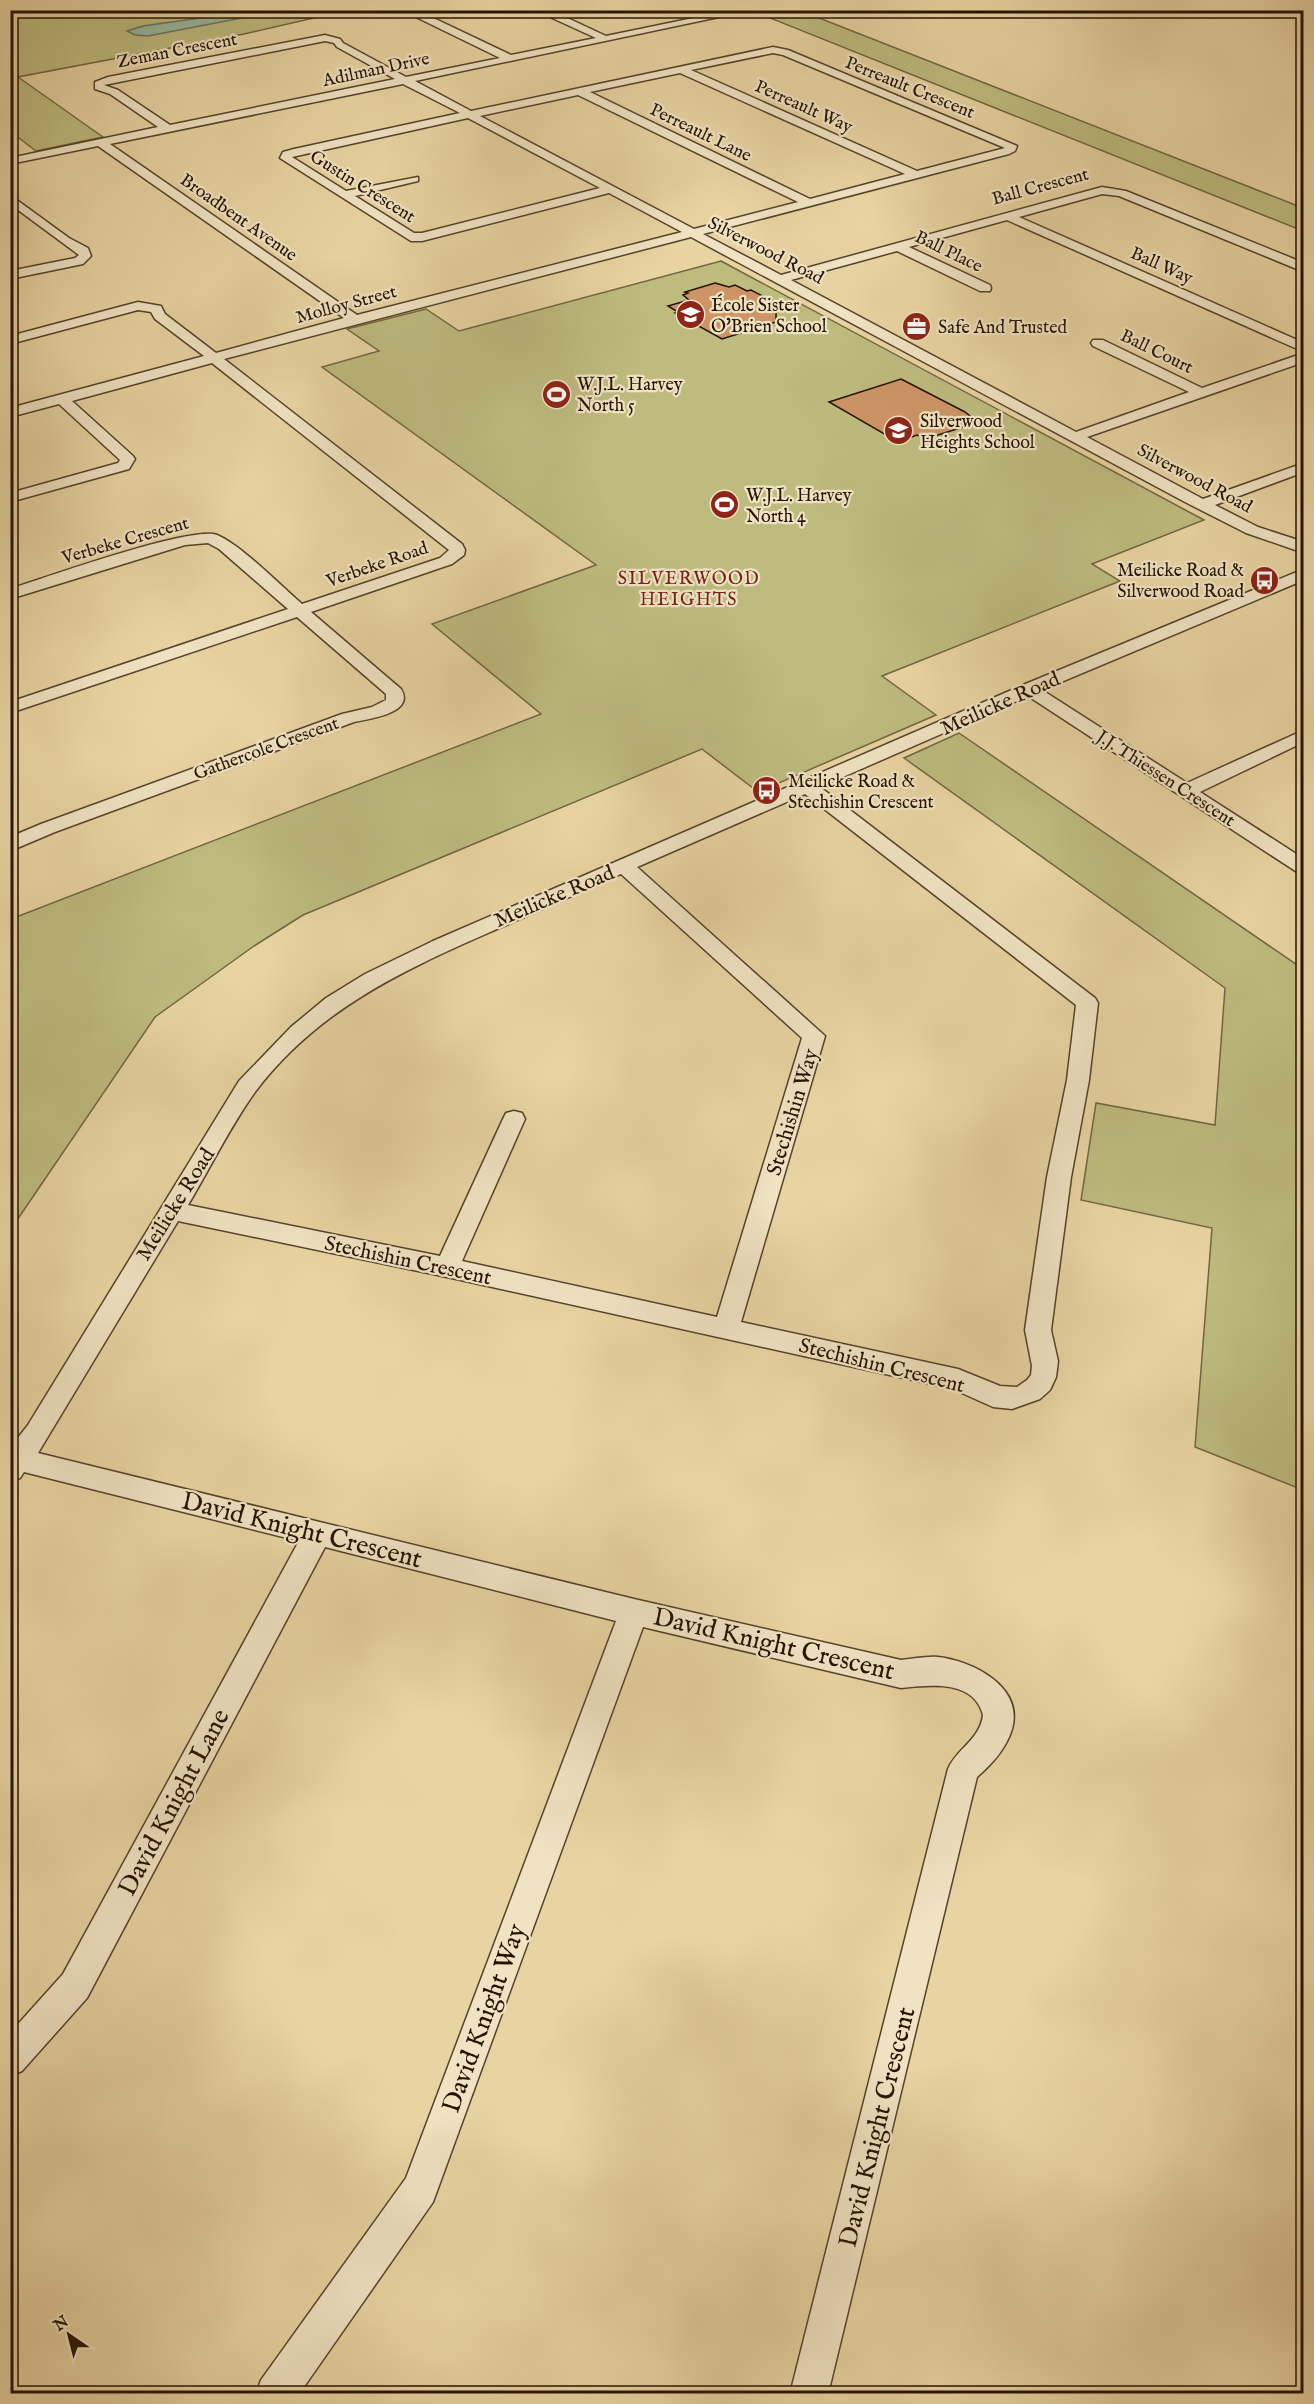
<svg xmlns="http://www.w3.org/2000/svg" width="1314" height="2404" viewBox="0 0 1314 2404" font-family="'IM FELL English',serif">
<rect width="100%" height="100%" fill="#e8d4a2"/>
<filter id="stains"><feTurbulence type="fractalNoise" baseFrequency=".00333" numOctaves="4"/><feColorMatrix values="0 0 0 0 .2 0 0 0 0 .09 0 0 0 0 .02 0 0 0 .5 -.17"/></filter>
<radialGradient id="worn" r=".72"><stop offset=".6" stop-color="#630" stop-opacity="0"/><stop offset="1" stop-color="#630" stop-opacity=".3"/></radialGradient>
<g fill="#bebb7f" stroke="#716640" stroke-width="1.5">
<polygon points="10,11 344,11 244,34 18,77 103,137 36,151 11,132"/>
<polygon points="785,11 839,11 814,16 1303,208 1303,231 760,14"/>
<polygon points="721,261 1204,520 1092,564 1120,581 882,676 936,715 758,792 702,749 303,915 254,946 155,1017 11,1229 11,919 541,714 432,624 596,565 322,367 379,351 347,329 426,309 459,331"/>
<polygon points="959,733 1303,969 1303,1490 1195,1447 1212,1228 1081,1200 1096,1103 1215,1125 1225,988 904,758"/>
</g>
<polygon fill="#98b9a1" stroke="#6a7661" stroke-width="1.5" points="250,11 262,14 148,36 135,35 127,31 143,26"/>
<g fill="#cd9565" stroke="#241201" stroke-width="1.5">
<polygon points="715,283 729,287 735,285 747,291 751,290 776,303 776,322 722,339 675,313 678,312 668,306 689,300 683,295 688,293 685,292"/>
<polygon points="901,379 965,412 970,416 963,418 967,421 963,422 969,425 926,439 917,435 906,439 901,436 893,439 829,402"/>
</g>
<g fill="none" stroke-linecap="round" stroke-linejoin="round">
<defs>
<g id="minor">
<path d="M 418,10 L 428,10 L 425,14 L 511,55 L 596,38 L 550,17 L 550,13 L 568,10 L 561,15 L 606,36 L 732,10 L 752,10 L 415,81 L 471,111 L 773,47 L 788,50 L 1017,146 L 1015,151 L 1009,154 L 703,234 L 781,275 L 1102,187 L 1126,191 L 1304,263 L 1304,272 L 1119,196 L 1102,194 L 1019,217 L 1304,343 L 1304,352 L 1007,220 L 909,247 L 990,285 L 991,288 L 990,291 L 980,291 L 897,251 L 791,280 L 1076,432 L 1189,392 L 1093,346 L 1091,343 L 1093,340 L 1103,340 L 1202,388 L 1304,353 L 1304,362 L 1087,437 L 1203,499 L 1304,463 L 1304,472 L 1215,505 L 1258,527 L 1304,542 L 1304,553 L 1246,533 L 1185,502 L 691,237 L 224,359 L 462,544 L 465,550 L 464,555 L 452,564 L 311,612 L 401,689 C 416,713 369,719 354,722 L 55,832 L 10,851 L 10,837 L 41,824 L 342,714 L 372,707 L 386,700 L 386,694 L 297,617 L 10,713 L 10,702 L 288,609 L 219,549 L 208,543 L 185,545 L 10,599 L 10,589 C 44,578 193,525 217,535 C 241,545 281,586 302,604 L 440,558 L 449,550 L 212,363 L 72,401 L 133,456 L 135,459 L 129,469 L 10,502 L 10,493 L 118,463 L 120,460 L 59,404 L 10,417 L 10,408 L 204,356 L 155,319 L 151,312 L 138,310 L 10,344 L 10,336 L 138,302 L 161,306 L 165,314 L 216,353 L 344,318 L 98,146 L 10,164 L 10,158 L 158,127 L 110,94 L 95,89 L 95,82 L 108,77 L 325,35 L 340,39 L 343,43 L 406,77 L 500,58 L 418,18 L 414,14 ZM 325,41 L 334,43 L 337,47 L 395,79 L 170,125 L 118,90 L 104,85 ZM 773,53 L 783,55 L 1005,148 L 917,171 L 691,70 ZM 680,73 L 905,174 L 810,199 L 590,92 ZM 403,84 L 460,113 L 294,149 L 283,152 L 280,158 L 411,241 L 422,241 L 609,193 L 682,232 L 357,315 L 110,144 ZM 578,95 L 798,202 L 694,229 L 480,116 ZM 468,118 L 600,188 L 422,233 L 414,233 L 355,196 L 418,181 L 418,177 L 346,191 L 292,157 Z"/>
<polygon points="10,195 69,238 88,248 91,256 83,264 10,279 10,271 75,258 79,255 10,204"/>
<path d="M 1304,569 L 1304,580 L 1042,690 L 1187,783 L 1304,730 L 1304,742 L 1200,792 L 1304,859 L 1304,874 L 1297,872 L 1028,696 L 820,787 L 1095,998 L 1098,1003 L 1089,1080 L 1071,1177 L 1051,1330 L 1058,1361 L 1056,1377 L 1050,1390 L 1040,1399 L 1012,1409 L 993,1407 L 953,1389 L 447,1277 L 178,1221 L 38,1453 L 634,1599 L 901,1660 C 913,1659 926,1656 938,1657 C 972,1661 1024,1686 1012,1729 C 1006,1749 992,1764 977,1777 L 828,2394 L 790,2394 L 948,1769 C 957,1748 980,1740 983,1715 C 974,1679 929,1685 901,1688 L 643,1627 L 433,2202 L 299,2394 L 256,2394 L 261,2380 L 406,2178 L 616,1621 L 325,1547 L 87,1998 L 22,2071 L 10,2076 L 10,2033 L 63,1974 L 299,1541 L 24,1472 L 20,1478 L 10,1481 L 10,1448 L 28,1425 L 239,1081 L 291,1027 L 326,998 L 365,974 L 433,941 L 1023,685 ZM 805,794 L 1076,1005 L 1067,1080 L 1047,1177 L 1025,1330 L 1032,1366 L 1031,1375 L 1027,1380 L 1017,1387 L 1000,1386 L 958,1369 L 741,1322 L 825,1036 L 637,867 ZM 621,874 L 802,1038 L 717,1317 L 462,1261 L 525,1119 L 522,1113 L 514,1111 L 506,1113 L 503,1119 L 440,1256 L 188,1205 C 209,1170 231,1125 255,1092 C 315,1012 399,972 488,933 C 533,913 577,894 621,874 Z"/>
</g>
</defs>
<use href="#minor" stroke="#554229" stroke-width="3"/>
<use href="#minor" fill="#f0e3c3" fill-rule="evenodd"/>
</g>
<defs>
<symbol id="school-disc" viewBox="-11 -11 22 22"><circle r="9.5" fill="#8f2418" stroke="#f0e3c3"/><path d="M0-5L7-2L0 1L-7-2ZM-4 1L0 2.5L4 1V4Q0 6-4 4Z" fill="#fff"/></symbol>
<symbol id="office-disc" viewBox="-11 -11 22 22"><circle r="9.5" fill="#8f2418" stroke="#f0e3c3"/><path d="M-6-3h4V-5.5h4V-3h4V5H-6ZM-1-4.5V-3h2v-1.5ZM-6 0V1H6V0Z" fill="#fff"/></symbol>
<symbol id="stadium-disc" viewBox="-11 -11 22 22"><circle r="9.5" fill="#8f2418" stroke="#f0e3c3"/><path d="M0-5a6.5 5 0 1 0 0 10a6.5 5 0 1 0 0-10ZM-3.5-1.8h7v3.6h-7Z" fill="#fff"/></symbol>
<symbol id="bus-disc" viewBox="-11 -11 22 22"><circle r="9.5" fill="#8f2418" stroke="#f0e3c3"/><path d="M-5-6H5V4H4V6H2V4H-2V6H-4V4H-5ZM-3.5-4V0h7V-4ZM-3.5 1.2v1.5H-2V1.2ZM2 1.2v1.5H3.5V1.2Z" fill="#fff"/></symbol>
</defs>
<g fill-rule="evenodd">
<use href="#school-disc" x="674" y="298" width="33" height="33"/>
<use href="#office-disc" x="900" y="310" width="33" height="33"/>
<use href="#stadium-disc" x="540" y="378" width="33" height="33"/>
<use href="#school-disc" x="882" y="414" width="33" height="33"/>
<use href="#stadium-disc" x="708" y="488" width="33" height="33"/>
<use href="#bus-disc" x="1248" y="564" width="33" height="33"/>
<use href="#bus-disc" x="750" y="774" width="33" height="33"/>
</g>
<g text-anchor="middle" stroke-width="4.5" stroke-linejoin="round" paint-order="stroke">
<g font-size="18" fill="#241201" stroke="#f0e3c3">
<text transform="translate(177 50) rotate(-11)" y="6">Zeman Crescent</text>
<text transform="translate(376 69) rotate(-12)" y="6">Adilman Drive</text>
<text transform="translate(910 87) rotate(22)" y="6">Perreault Crescent</text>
<text transform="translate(804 106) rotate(24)" y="6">Perreault Way</text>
<text transform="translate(701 132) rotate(26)" y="6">Perreault Lane</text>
<text transform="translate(363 186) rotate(32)" y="6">Gustin Crescent</text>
<text transform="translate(1040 186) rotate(-15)" y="6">Ball Crescent</text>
<text transform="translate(239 217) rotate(35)" y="6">Broadbent Avenue</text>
<text transform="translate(766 250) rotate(27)" y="6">Silverwood Road</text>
<text transform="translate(949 251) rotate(26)" y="6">Ball Place</text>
<text transform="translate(1162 265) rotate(24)" y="6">Ball Way</text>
<text transform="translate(346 304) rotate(-15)" y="6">Molloy Street</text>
<text transform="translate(1157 351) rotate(26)" y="6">Ball Court</text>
<text transform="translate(1195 478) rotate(28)" y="6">Silverwood Road</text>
<text transform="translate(125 540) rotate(-16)" y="6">Verbeke Crescent</text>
<text transform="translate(377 564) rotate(-19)" y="6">Verbeke Road</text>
<text transform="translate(266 748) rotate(-20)" y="6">Gathercole Crescent</text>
<text transform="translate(1166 778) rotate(33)" y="6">J.J. Thiessen Crescent</text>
</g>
<g font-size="18" fill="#241201" stroke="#f0e3c3" text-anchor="start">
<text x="711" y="311">École Sister<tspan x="711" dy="21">O'Brien School</tspan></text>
<text x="938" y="333">Safe And Trusted</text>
<text x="577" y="390">W.J.L. Harvey<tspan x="577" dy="21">North 5</tspan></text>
<text x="920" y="427">Silverwood<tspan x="920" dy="21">Heights School</tspan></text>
<text x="746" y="501">W.J.L. Harvey<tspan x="746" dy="21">North 4</tspan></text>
<text x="1244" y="576" text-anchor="end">Meilicke Road &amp;<tspan x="1244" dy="21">Silverwood Road</tspan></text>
<text x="788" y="787">Meilicke Road &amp;<tspan x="788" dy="21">Stechishin Crescent</tspan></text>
</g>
<g font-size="18" letter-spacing="1.5" fill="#7a1f14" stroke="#f0e3c3">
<text x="689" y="584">SILVERWOOD<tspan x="689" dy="21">HEIGHTS</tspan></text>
</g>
<g font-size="21" fill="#241201" stroke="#f0e3c3">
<text transform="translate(1000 703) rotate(-24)" y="7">Meilicke Road</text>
<text transform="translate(554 896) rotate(-23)" y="7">Meilicke Road</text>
<text transform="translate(792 1112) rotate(-73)" y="7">Stechishin Way</text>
<text transform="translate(175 1204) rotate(-58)" y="7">Meilicke Road</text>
<text transform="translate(408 1260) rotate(12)" y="7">Stechishin Crescent</text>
<text transform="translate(882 1365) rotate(14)" y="7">Stechishin Crescent</text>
</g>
<g font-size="26" fill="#241201" stroke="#f0e3c3">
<text transform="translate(302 1529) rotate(14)" y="9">David Knight Crescent</text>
<text transform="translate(774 1643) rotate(13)" y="9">David Knight Crescent</text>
<text transform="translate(173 1802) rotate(-62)" y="9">David Knight Lane</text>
<text transform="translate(483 2018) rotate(-70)" y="9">David Knight Way</text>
<text transform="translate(876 2127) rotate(-76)" y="9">David Knight Crescent</text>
</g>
</g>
<rect width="1314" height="2404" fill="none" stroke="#e8d4a2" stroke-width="36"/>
<rect x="12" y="12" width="1290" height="2380" fill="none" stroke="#241201" stroke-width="3"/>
<rect x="18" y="18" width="1278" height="2368" fill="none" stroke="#241201" stroke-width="1.5"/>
<g transform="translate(69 2335) rotate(325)" stroke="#f0e3c3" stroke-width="4.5" paint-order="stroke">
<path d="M0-4.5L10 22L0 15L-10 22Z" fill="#241201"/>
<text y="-9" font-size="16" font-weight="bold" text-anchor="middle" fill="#241201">N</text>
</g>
<rect width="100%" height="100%" filter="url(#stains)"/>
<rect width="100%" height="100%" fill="url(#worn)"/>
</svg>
